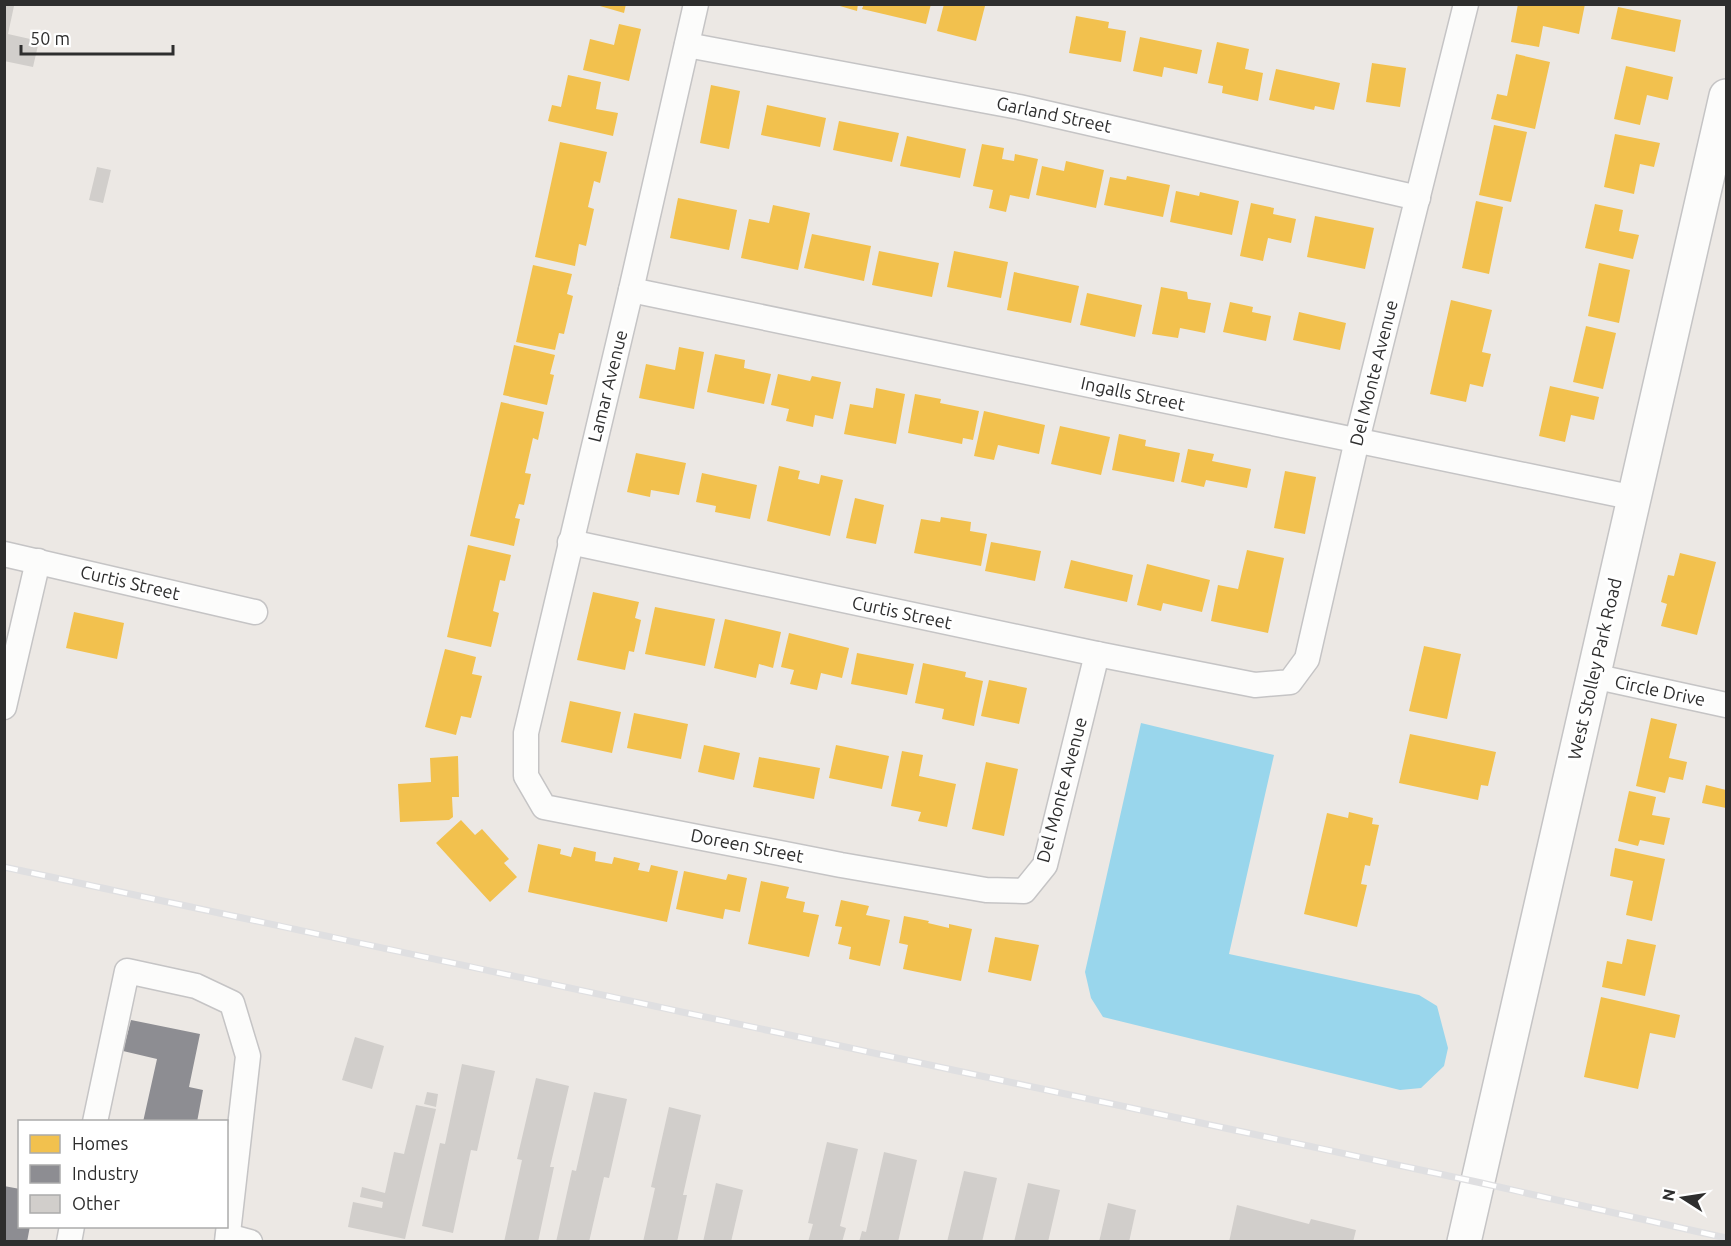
<svg xmlns="http://www.w3.org/2000/svg" width="1731" height="1246" viewBox="0 0 1731 1246" font-family="Ubuntu,sans-serif">
<rect width="100%" height="100%" fill="#ece8e4"/>
<polygon fill="#99d6ec" points="1141,723 1274,755 1229,954 1419,995 1437,1006 1448,1048 1444,1066 1421,1088 1400,1090 1103,1017 1091,998 1085,972"/>
<g fill="#f2c14e">
<polygon points="593,4 626,4 624,13"/>
<polygon points="833,4 858,4 857,11"/>
<polygon points="864,4 931,4 926,24 862,9"/>
<polygon points="944,4 980,4 985,6 976,41 937,31"/>
<polygon points="1518,4 1585,4 1579,34 1543,26 1539,47 1511,42"/>
<polygon points="1618,7 1681,20 1675,52 1611,39"/>
<polygon points="1076,16 1109,22 1108,28 1126,31 1121,62 1069,53"/>
<polygon points="619,24 641,29 629,81 583,70 590,39 614,45"/>
<polygon points="1140,37 1202,50 1197,74 1164,67 1162,77 1133,71"/>
<polygon points="1217,42 1249,49 1245,69 1263,73 1258,101 1222,93 1223,86 1208,83"/>
<polygon points="1516,54 1550,62 1535,129 1491,119 1497,94 1507,96"/>
<polygon points="1372,63 1406,68 1400,107 1366,102"/>
<polygon points="1626,66 1673,77 1668,100 1647,95 1640,125 1614,119"/>
<polygon points="1276,69 1340,83 1334,110 1315,106 1314,110 1269,100"/>
<polygon points="568,75 601,82 596,109 618,113 613,136 548,121 552,105 561,107"/>
<polygon points="711,85 740,91 729,149 700,143"/>
<polygon points="767,105 826,118 820,147 761,135"/>
<polygon points="839,121 899,133 892,162 833,150"/>
<polygon points="1494,125 1527,132 1511,202 1479,195"/>
<polygon points="1615,134 1660,143 1654,167 1640,164 1634,194 1604,187"/>
<polygon points="907,136 966,149 960,178 900,166"/>
<polygon points="560,142 607,152 600,183 594,181 588,207 594,209 586,246 579,244 575,266 535,257"/>
<polygon points="982,144 1004,148 1002,159 1014,161 1015,154 1038,159 1029,199 1010,195 1006,212 989,208 993,190 973,186"/>
<polygon points="1066,161 1104,170 1096,208 1036,195 1042,166 1064,171"/>
<polygon points="1127,176 1170,185 1163,217 1104,205 1110,177 1126,180"/>
<polygon points="1176,191 1199,196 1200,192 1239,201 1232,235 1170,222"/>
<polygon points="678,198 737,210 729,250 670,238"/>
<polygon points="1476,201 1503,207 1489,274 1462,268"/>
<polygon points="1251,203 1274,208 1273,214 1296,219 1291,243 1268,238 1263,261 1240,256"/>
<polygon points="1595,204 1623,210 1619,231 1639,235 1633,259 1585,248"/>
<polygon points="773,205 810,213 798,270 741,258 749,219 769,223"/>
<polygon points="1315,216 1374,228 1365,269 1307,257"/>
<polygon points="812,234 871,246 864,281 804,268"/>
<polygon points="879,251 939,263 932,297 872,285"/>
<polygon points="954,251 1008,262 1001,298 947,287"/>
<polygon points="1599,263 1630,270 1619,323 1588,316"/>
<polygon points="533,265 572,274 567,294 573,296 564,334 559,333 555,350 516,342"/>
<polygon points="1014,272 1079,286 1071,323 1007,310"/>
<polygon points="1161,287 1187,292 1188,299 1211,303 1205,333 1180,328 1178,338 1152,334"/>
<polygon points="1087,293 1142,305 1135,337 1080,325"/>
<polygon points="1451,300 1492,310 1482,352 1491,354 1483,387 1470,384 1466,402 1430,394"/>
<polygon points="1230,302 1253,307 1252,312 1271,316 1266,341 1223,332"/>
<polygon points="1299,312 1346,323 1340,350 1293,340"/>
<polygon points="1586,326 1616,333 1603,389 1573,382"/>
<polygon points="514,345 555,355 550,374 554,375 547,405 503,395"/>
<polygon points="679,347 704,352 694,409 639,398 646,364 675,370"/>
<polygon points="715,354 745,360 744,368 771,374 764,404 707,392"/>
<polygon points="778,374 810,381 812,376 841,382 833,419 815,415 813,427 786,421 789,409 771,405"/>
<polygon points="1550,386 1599,397 1594,420 1571,415 1565,442 1539,436"/>
<polygon points="876,388 905,394 896,444 844,434 850,404 873,408"/>
<polygon points="915,394 941,399 940,403 979,411 973,440 963,438 962,444 908,433"/>
<polygon points="501,402 544,412 538,440 533,438 525,473 531,474 524,505 519,504 515,518 520,519 514,546 470,536"/>
<polygon points="984,411 1045,425 1039,454 998,445 994,460 974,456"/>
<polygon points="1060,426 1110,437 1101,475 1051,464"/>
<polygon points="1119,434 1146,440 1145,446 1180,453 1174,482 1112,470"/>
<polygon points="1188,449 1214,454 1212,461 1251,469 1247,488 1206,480 1204,487 1181,482"/>
<polygon points="636,453 686,463 679,495 651,490 650,497 627,492"/>
<polygon points="779,466 800,471 798,479 819,484 821,475 843,480 830,536 767,521"/>
<polygon points="1285,471 1316,477 1305,534 1274,528"/>
<polygon points="702,473 757,485 750,519 715,512 716,506 696,502"/>
<polygon points="855,498 884,505 876,544 846,538"/>
<polygon points="941,517 971,522 970,531 987,534 981,566 914,553 921,519 940,522"/>
<polygon points="991,542 1041,551 1035,581 985,571"/>
<polygon points="468,545 511,555 505,581 500,580 493,611 499,613 491,647 447,637"/>
<polygon points="1247,550 1284,558 1268,633 1211,621 1218,585 1238,589"/>
<polygon points="1680,553 1716,562 1697,635 1661,626 1667,604 1661,602 1668,575 1674,576"/>
<polygon points="1071,560 1133,575 1127,602 1064,588"/>
<polygon points="1147,564 1210,580 1202,612 1163,603 1161,611 1137,605"/>
<polygon points="593,592 639,602 635,618 641,620 634,652 629,651 625,670 577,660"/>
<polygon points="655,607 715,619 705,666 645,654"/>
<polygon points="74,612 124,623 117,659 66,648"/>
<polygon points="725,619 781,632 773,668 759,664 756,678 714,668"/>
<polygon points="789,633 849,648 842,678 821,673 817,690 790,684 794,670 781,667"/>
<polygon points="1424,646 1461,654 1447,719 1409,711"/>
<polygon points="445,649 476,657 472,674 482,676 471,718 461,716 456,735 425,727"/>
<polygon points="857,653 914,664 907,695 851,684"/>
<polygon points="923,663 966,672 965,677 983,681 974,726 942,719 944,709 915,703"/>
<polygon points="989,680 1027,688 1019,724 981,716"/>
<polygon points="570,701 621,712 612,753 561,742"/>
<polygon points="634,713 688,724 681,759 627,748"/>
<polygon points="1651,718 1677,724 1669,758 1687,762 1683,780 1669,777 1665,793 1636,786"/>
<polygon points="1410,734 1496,752 1488,786 1481,785 1478,800 1399,783"/>
<polygon points="704,745 740,753 734,780 698,772"/>
<polygon points="836,745 889,756 882,789 829,778"/>
<polygon points="902,751 923,755 919,776 956,784 947,827 918,821 921,812 891,806"/>
<polygon points="458,756 459,797 452,797 453,817 449,820 400,822 398,784 431,782 430,758"/>
<polygon points="759,757 820,768 814,799 753,787"/>
<polygon points="986,762 1018,769 1004,836 972,829"/>
<polygon points="1706,785 1726,790 1726,808 1702,803"/>
<polygon points="1629,791 1656,797 1652,815 1670,818 1664,845 1640,840 1638,846 1618,841"/>
<polygon points="1349,812 1373,818 1372,824 1379,825 1370,866 1365,865 1361,884 1367,885 1357,927 1304,914 1327,813 1348,818"/>
<polygon points="461,820 475,835 482,829 509,859 504,863 517,877 490,902 436,843"/>
<polygon points="538,844 561,849 560,854 571,857 574,847 596,852 595,861 612,864 614,857 640,863 638,870 649,872 651,865 678,871 667,922 528,892"/>
<polygon points="1615,848 1665,859 1652,921 1626,915 1633,881 1610,876"/>
<polygon points="684,871 726,880 728,874 747,878 740,912 725,909 723,919 676,909"/>
<polygon points="761,881 789,887 786,898 805,902 803,912 819,915 809,957 748,944"/>
<polygon points="841,900 869,906 866,915 890,920 880,966 849,959 851,947 838,944 842,927 835,926"/>
<polygon points="904,916 929,921 928,923 949,928 949,924 972,929 961,981 903,969 908,945 899,943"/>
<polygon points="995,937 1039,945 1031,981 988,972"/>
<polygon points="1627,939 1656,945 1645,996 1602,987 1607,961 1622,964"/>
<polygon points="1601,997 1680,1015 1675,1038 1650,1033 1638,1089 1584,1077"/>
</g>
<g fill="#8d8d92">
<polygon points="131,1020 200,1034 189,1087 203,1090 197,1122 143,1122 157,1059 123,1051"/>
<polygon points="4,1186 20,1189 20,1226 30,1226 27,1242 4,1242"/>
</g>
<g fill="#d1cecb">
<polygon points="4,4 14,6 8,34 39,41 33,67 4,61"/>
<polygon points="97,167 111,170 103,203 89,200"/>
<polygon points="355,1037 384,1046 372,1089 342,1080"/>
<polygon points="462,1064 495,1071 477,1151 471,1150 453,1233 422,1226 440,1143 445,1144"/>
<polygon points="536,1078 569,1086 550,1167 554,1167 538,1242 504,1242 522,1160 517,1159"/>
<polygon points="427,1092 438,1094 436,1107 424,1104"/>
<polygon points="594,1092 627,1099 609,1178 604,1177 589,1242 556,1242 572,1170 576,1171"/>
<polygon points="416,1105 436,1109 405,1239 348,1227 353,1202 382,1208 383,1202 360,1197 362,1187 385,1193 394,1152 404,1154"/>
<polygon points="669,1107 701,1115 683,1195 687,1195 677,1242 643,1242 655,1188 651,1187"/>
<polygon points="827,1142 858,1149 840,1226 846,1228 842,1242 808,1242 813,1224 808,1223"/>
<polygon points="884,1152 917,1160 898,1242 859,1242 862,1231 866,1232"/>
<polygon points="964,1171 997,1178 982,1242 947,1242"/>
<polygon points="716,1183 743,1190 731,1242 703,1242"/>
<polygon points="1028,1183 1060,1190 1048,1242 1014,1242"/>
<polygon points="1108,1203 1136,1210 1129,1242 1099,1242"/>
<polygon points="1237,1205 1309,1224 1311,1219 1356,1230 1353,1242 1229,1242"/>
</g>
<g fill="none" stroke-linecap="round" stroke-linejoin="round">
<defs>
<g id="minor">
<polyline points="696,4 631,290 526,733 526,776 544,807 841,865 986,890 1024,891 1045,865 1097,654"/>
<polyline points="687,45 1019,107 1418,198"/>
<polyline points="631,290 1635,498"/>
<polyline points="570,542 1097,654 1255,685 1290,682 1307,659 1357,440 1466,4"/>
<polyline points="4,554 255,612"/>
<polyline points="1593,676 1726,705"/>
<polyline points="4,707 38,561"/>
<polyline points="95,1122 127,971 196,986 232,1003 248,1056 227,1242"/>
<polyline points="228,1236 250,1242"/>
<polyline points="69,1242 72,1226"/>
</g>
<polyline id="secondary" points="1464,1242 1726,96"/>
</defs>
<use href="#minor" stroke="#c5c4c5" stroke-width="27"/>
<use href="#secondary" stroke="#c5c4c5" stroke-width="36"/>
<use href="#minor" stroke="#fcfcfb" stroke-width="24"/>
<use href="#secondary" stroke="#fcfcfb" stroke-width="33"/>
<defs>
<polyline id="rail" points="4,867 1477,1182 1726,1238"/>
</defs>
<use href="#rail" stroke="#dfdfe1" stroke-width="7"/>
<use href="#rail" stroke="#fff" stroke-width="4.5" stroke-dasharray="14" stroke-linecap="butt"/>
</g>
<g text-anchor="middle" stroke-width="6" stroke-linejoin="round" paint-order="stroke">
<g font-size="18" fill="#2e2e2e" stroke="#fff">
<text transform="translate(1054 115) rotate(12)" y="6">Garland Street</text>
<text transform="translate(1374 373) rotate(-76)" y="6">Del Monte Avenue</text>
<text transform="translate(608 386) rotate(-76)" y="6">Lamar Avenue</text>
<text transform="translate(1133 394) rotate(12)" y="6">Ingalls Street</text>
<text transform="translate(130 583) rotate(13)" y="6">Curtis Street</text>
<text transform="translate(902 613) rotate(12)" y="6">Curtis Street</text>
<text transform="translate(1595 669) rotate(-77)" y="6">West Stolley Park Road</text>
<text transform="translate(1660 691) rotate(12)" y="6">Circle Drive</text>
<text transform="translate(1062 790) rotate(-75)" y="6">Del Monte Avenue</text>
<text transform="translate(747 846) rotate(11)" y="6">Doreen Street</text>
</g>
</g>
<rect width="1731" height="1246" fill="none" stroke="#2e2e2e" stroke-width="12"/>
<rect x="18" y="1120" width="210" height="108" fill="#ffffff" stroke="#ababab" stroke-width="1.5"/>
<rect x="30" y="1135" width="30" height="18" fill="#f2c14e" stroke="#ababab" stroke-width="1.5"/>
<text x="72" y="1150" font-size="18" fill="#2e2e2e">Homes</text>
<rect x="30" y="1165" width="30" height="18" fill="#8d8d92" stroke="#ababab" stroke-width="1.5"/>
<text x="72" y="1180" font-size="18" fill="#2e2e2e">Industry</text>
<rect x="30" y="1195" width="30" height="18" fill="#d1cecb" stroke="#ababab" stroke-width="1.5"/>
<text x="72" y="1210" font-size="18" fill="#2e2e2e">Other</text>
<g transform="translate(1683 1198) rotate(282)" stroke="#ffffff" stroke-width="4.5" paint-order="stroke">
<path d="M0-4.5L10 22L0 15L-10 22Z" fill="#2e2e2e"/>
<text y="-9" font-size="16" font-weight="bold" text-anchor="middle" fill="#2e2e2e">N</text>
</g>
<path d="M21 45v9h152v-9" fill="none" stroke="#2e2e2e" stroke-width="3"/>
<text x="30" y="45" font-size="18" fill="#2e2e2e" stroke="#ffffff" stroke-width="4.5" paint-order="stroke">50 m</text>
</svg>
